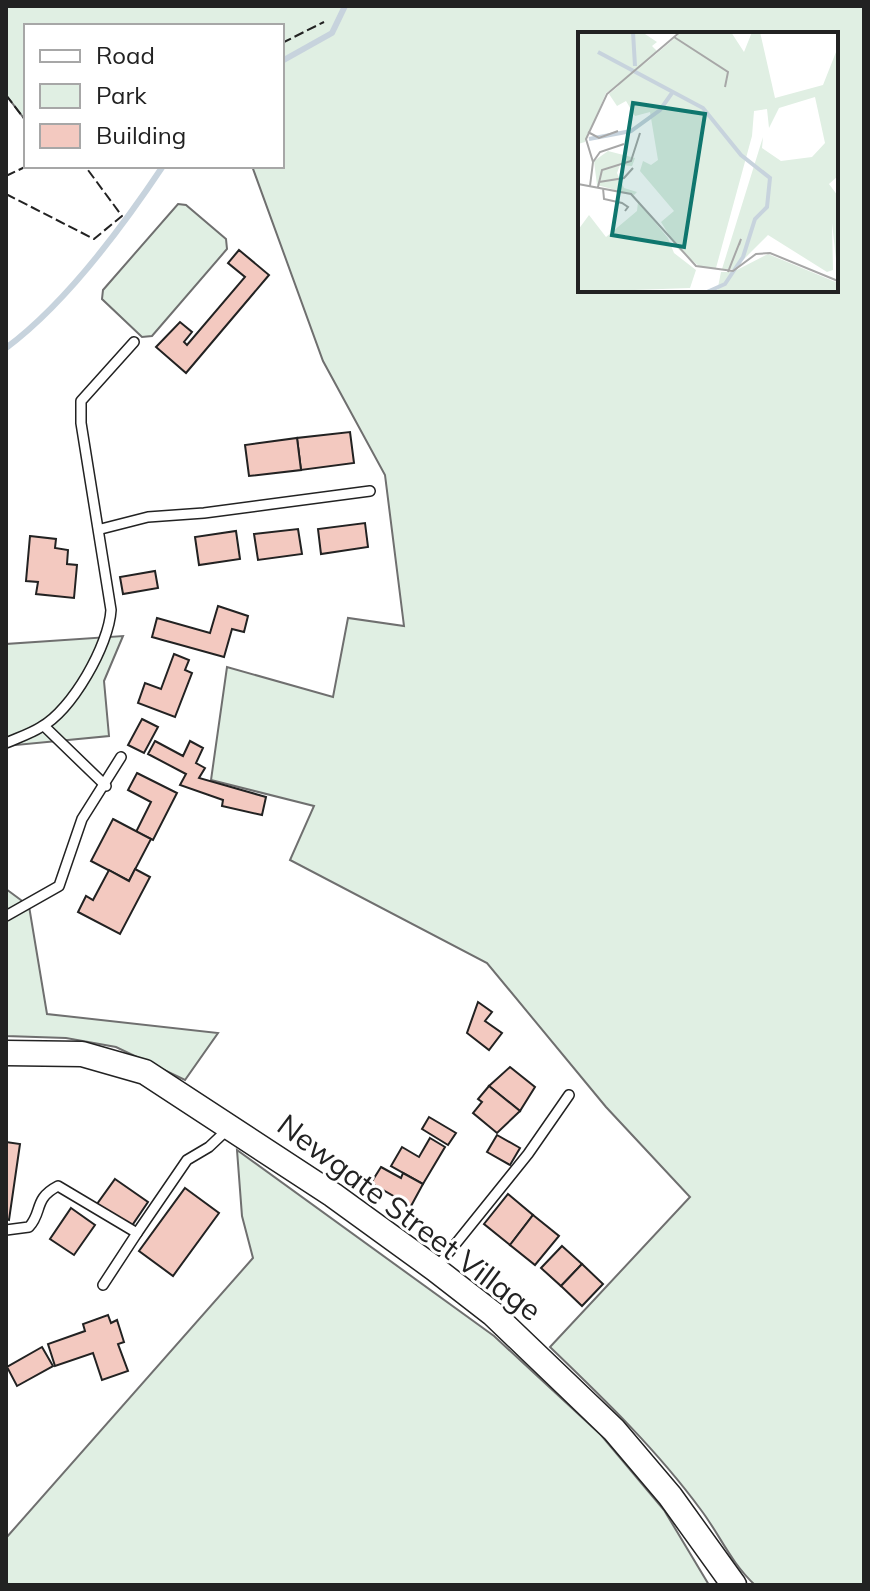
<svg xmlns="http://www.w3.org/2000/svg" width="870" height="1591" viewBox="0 0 870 1591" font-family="Mulish,sans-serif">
<rect width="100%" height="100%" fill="#fff"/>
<g fill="#e0efe3" stroke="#6f6f6f" stroke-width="2" fill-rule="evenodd">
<path d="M 6,6 L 864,6 L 864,1585 L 755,1585 C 731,1563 720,1535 701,1510 C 657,1450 603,1398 550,1347 L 690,1197 L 606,1107 L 487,963 L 290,860 L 314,806 L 211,780 L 227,667 L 333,697 L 348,618 L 404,626 L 385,475 L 323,361 L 252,166 L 282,166 L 282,26 L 26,26 L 26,121 L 6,95 ZM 580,34 L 836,34 L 836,290 L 580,290 Z"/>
<polygon points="178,204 186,205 226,239 227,249 152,336 142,337 102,299 103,290"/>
<polygon points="123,636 104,681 109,736 6,746 6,644"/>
<polygon points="6,889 29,906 47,1014 218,1033 185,1080 116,1047 66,1038 6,1036"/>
<polygon points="237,1150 494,1336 601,1435 664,1510 709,1585 6,1585 6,1538 253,1258 242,1216"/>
</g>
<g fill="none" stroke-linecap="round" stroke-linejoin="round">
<g stroke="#c7d3dd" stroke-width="6">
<polyline points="282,61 332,33 345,6"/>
<path d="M 6,348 C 64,305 123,226 163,166"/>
</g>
</g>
<g fill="#f3c9c0" stroke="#222" stroke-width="2">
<polygon points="239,250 269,275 186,373 156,347 180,322 192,332 184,342 187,345 245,277 228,263"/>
<polygon points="350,432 354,463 301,470 297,438"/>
<polygon points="297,438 301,470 249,476 245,445"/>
<polygon points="365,523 368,547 321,554 318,529"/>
<polygon points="298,529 302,554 258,560 254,534"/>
<polygon points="236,531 240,559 199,565 195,537"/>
<polygon points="30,536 56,539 55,548 68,550 67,564 77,565 74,598 36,594 38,582 26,581"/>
<polygon points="155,571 158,588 123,594 120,577"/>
<polygon points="218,606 248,616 244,632 232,629 224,657 152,637 157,618 210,633"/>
<polygon points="174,654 189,660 185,670 192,673 175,717 138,703 145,683 161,689"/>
<polygon points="142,719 158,727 144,753 128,745"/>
<polygon points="155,741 183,756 190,741 203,748 196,763 205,768 199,778 266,797 262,815 222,806 223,800 180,785 186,774 148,754"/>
<polygon points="137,773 177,793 153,840 136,832 151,802 128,790"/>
<polygon points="113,819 151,839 129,881 91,861"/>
<polygon points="135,869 150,877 120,934 78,912 86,896 93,900 109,870 129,881"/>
<polygon points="478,1002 492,1012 485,1021 502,1033 489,1050 467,1033"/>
<polygon points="510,1067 535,1087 520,1111 489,1086"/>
<polygon points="489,1086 520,1111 497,1133 473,1113 482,1102 478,1099"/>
<polygon points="429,1117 456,1133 448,1145 422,1129"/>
<polygon points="497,1135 520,1148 510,1165 487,1152"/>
<polygon points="430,1138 445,1147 423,1184 391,1166 402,1147 419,1157"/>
<polygon points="6,1142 20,1144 9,1220 6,1219"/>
<polygon points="381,1167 401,1178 403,1173 423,1184 411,1206 371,1183"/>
<polygon points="115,1179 148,1202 131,1227 97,1204"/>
<polygon points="185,1188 219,1213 173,1276 139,1251"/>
<polygon points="508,1194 533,1215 510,1245 484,1224"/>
<polygon points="71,1208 95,1225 74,1255 50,1239"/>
<polygon points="533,1215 559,1236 535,1265 510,1245"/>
<polygon points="562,1246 582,1264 561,1286 541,1268"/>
<polygon points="582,1264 603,1284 582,1306 561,1286"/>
<polygon points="108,1315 111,1323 117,1320 124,1342 118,1344 128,1371 102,1380 93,1353 55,1366 48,1344 85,1331 83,1324"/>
<polygon points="42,1347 53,1366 17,1386 7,1367"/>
</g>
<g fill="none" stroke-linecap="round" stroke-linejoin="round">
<defs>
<g id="service">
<polyline points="101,529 148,517 204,513 370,491"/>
<polyline points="44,726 106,786"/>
<path d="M 6,743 C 17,738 30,734 41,727 C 72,710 109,645 111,610 L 81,423 L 81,401 L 134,342"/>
<polyline points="6,916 59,886 82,819 121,757"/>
<path d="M 6,1230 L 29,1227 C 43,1212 33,1199 58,1186 L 137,1233 L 103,1285"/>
<polyline points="137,1233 187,1160 209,1147 228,1129"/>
<polyline points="437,1267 528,1154 569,1095"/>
</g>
<polyline id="tertiary" points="6,1053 82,1054 145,1072 333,1195 435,1269 493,1314 614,1430 670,1496 734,1585"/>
</defs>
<use href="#service" stroke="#222" stroke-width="12"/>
<use href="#tertiary" stroke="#222" stroke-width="27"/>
<use href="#service" stroke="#fff" stroke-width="9"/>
<use href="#tertiary" stroke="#fff" stroke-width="24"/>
<g stroke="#222" stroke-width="2" stroke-dasharray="10 4" stroke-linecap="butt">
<polyline points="282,43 324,22"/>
<polyline points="6,95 26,121"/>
<polyline points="6,176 27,166"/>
<polyline points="6,194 94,239 122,216 85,166"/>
</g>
</g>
<g text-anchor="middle" stroke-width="6" stroke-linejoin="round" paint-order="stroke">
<g font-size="30" fill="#222" stroke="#fff">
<text transform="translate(409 1218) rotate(37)" y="10">Newgate Street Village</text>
</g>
</g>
<g transform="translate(578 32)">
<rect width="260" height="260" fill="#fff"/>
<path d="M 0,0 L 64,0 L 79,10 L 74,14 L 79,19 L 50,48 L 28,61 L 7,110 L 0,112 ZM 104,0 L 153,0 L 166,20 L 174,0 L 182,0 L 197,66 L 245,53 L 260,15 L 260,144 L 251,152 L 260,164 L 260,245 L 254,191 L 255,238 L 249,240 L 190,203 L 156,237 L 144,237 L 185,105 L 184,116 L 203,129 L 234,125 L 247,111 L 237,65 L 201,76 L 191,96 L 189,77 L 176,79 L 174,104 L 138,236 L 122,235 L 99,216 L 83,190 L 96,179 L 62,139 L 65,129 L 73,133 L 80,128 L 72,80 L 57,84 L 48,69 L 39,74 L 31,62 ZM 30,119 L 57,126 L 54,134 L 42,133 L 39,141 L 46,156 L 59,160 L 56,163 L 19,153 L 16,129 ZM 60,170 L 90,206 L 96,221 L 118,238 L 112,256 L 0,260 L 0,198 L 11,183 L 28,205 L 59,179 ZM 190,222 L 260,251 L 260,260 L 139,260 L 143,240 L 155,240 Z" fill="#e0efe3"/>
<path fill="none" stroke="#c7d3dd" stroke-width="4" d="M 55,0 L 57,34M 20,20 L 125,76 L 163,123 L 192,146 L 189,175 L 177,187 L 165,225 L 147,252 L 129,260M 11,107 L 53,99 L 82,78 L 94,61"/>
<path fill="none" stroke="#a7a7a7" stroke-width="2" d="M 96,5 L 150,40 L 147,55M 10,100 L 21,106 L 40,99M 15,130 L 22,120 L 46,112M 21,150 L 46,146 L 55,136M 0,152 L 53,162 L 118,234 L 155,239 L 178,222 L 192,221 L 260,249M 12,154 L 15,130 L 8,107 L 29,62 L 102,0M 20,155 L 24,138 L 53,129 L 62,101M 25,156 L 26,167 L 44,171 L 50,175 L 47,179M 150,240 L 163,207 L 161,213"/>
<path fill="#0f766e" fill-opacity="0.15" stroke="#0f766e" stroke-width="4" d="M 55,71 L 127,82 L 106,215 L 34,203 Z"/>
<rect width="260" height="260" fill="none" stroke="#222" stroke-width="4"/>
</g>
<rect width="870" height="1591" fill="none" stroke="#222222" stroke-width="16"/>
<rect x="24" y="24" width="260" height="144" fill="#ffffff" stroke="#a7a7a7" stroke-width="2"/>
<rect x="40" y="50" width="40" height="12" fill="#ffffff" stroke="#a7a7a7" stroke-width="2"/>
<text x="96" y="64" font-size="24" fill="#222222">Road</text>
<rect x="40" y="84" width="40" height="24" fill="#e0efe3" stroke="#a7a7a7" stroke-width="2"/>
<text x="96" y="104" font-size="24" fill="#222222">Park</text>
<rect x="40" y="124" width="40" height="24" fill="#f3c9c0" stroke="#a7a7a7" stroke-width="2"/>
<text x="96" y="144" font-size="24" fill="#222222">Building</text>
</svg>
